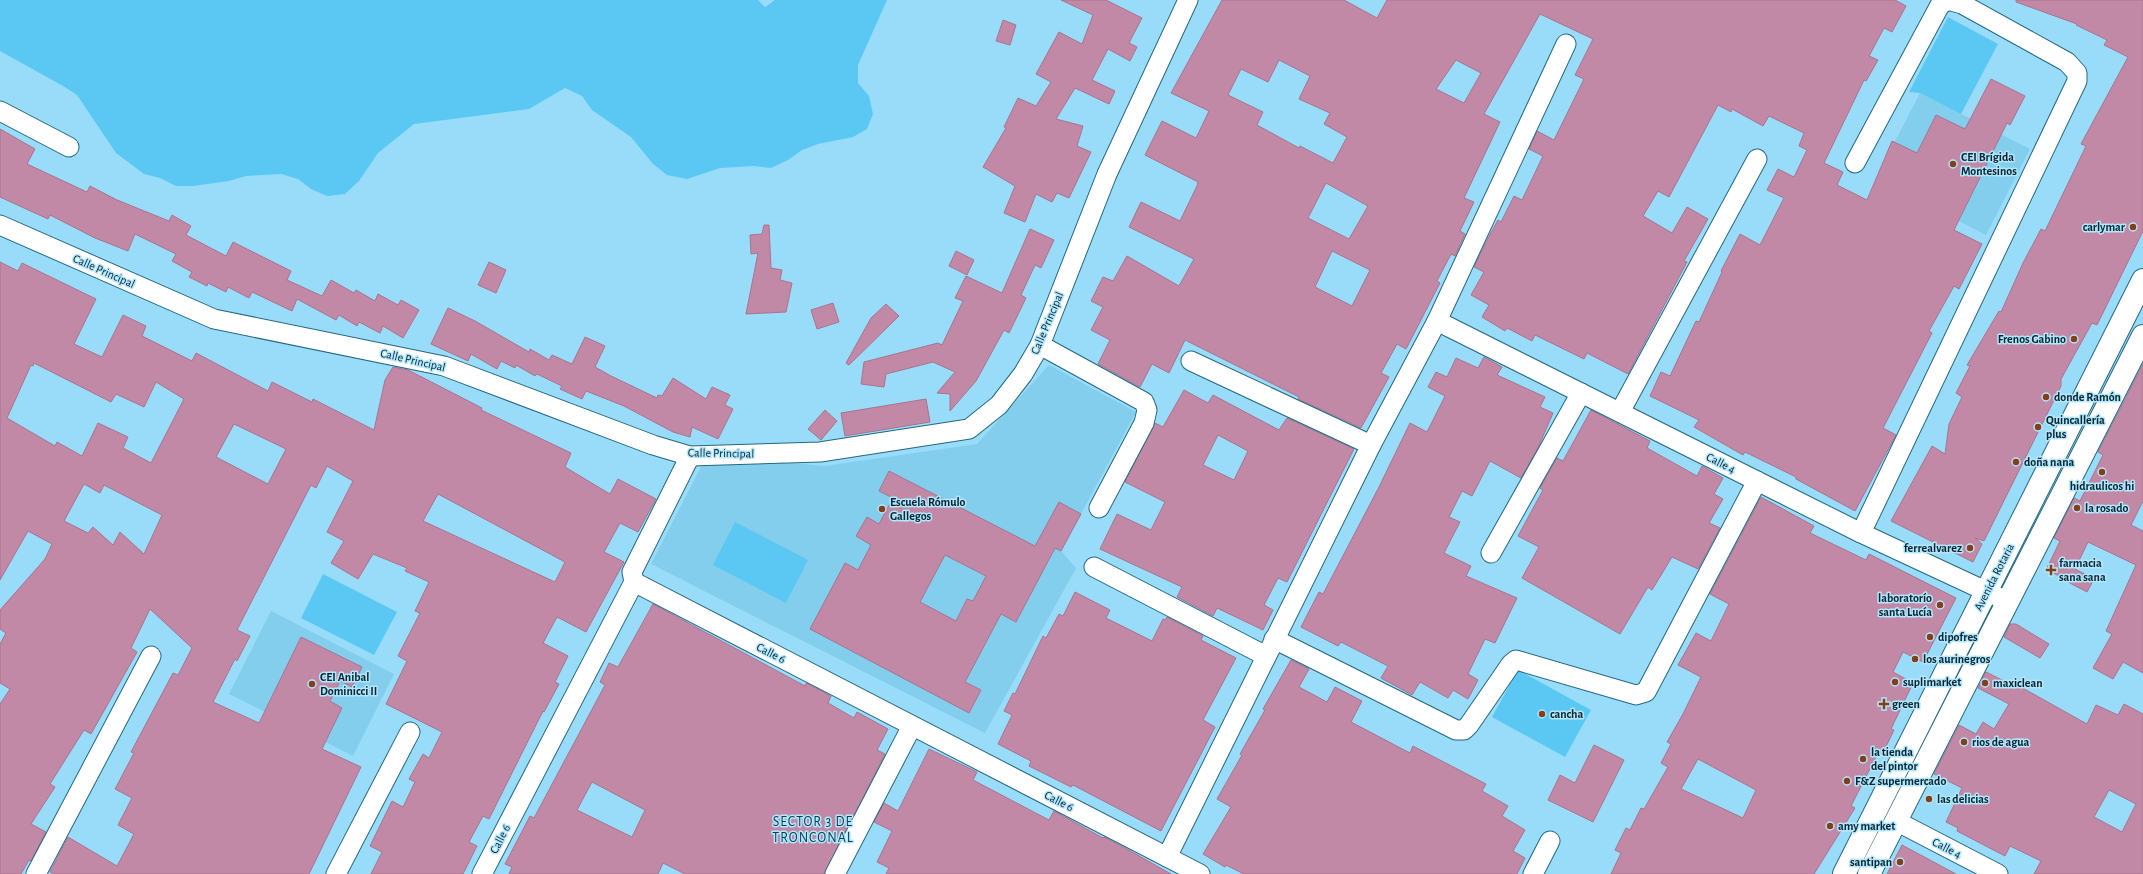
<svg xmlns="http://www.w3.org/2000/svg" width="2143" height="874" viewBox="0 0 2143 874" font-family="'Alegreya Sans',sans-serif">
<rect width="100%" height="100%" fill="#99dcf9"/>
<g fill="#83cded">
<polygon points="1920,93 2030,149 1986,235 1876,178"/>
<polygon points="1049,365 1136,412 1061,551 1076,568 985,733 651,564 703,463 781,462 825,466 977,444"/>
<polygon points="271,611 394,674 353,756 229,694"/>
</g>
<g fill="#5bc8f3">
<polygon points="0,0 758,0 765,7 775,0 887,0 858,65 858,83 869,96 873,114 867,129 853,137 818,144 802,150 788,160 771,168 754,166 720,168 687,179 667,175 653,164 631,137 592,110 582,96 565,88 529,109 414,124 378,153 359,181 345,194 327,196 311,189 298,179 281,174 246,176 229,181 193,186 176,186 160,178 144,174 116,153 77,95 63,86 0,51"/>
<polygon points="1948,17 1998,44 1961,114 1920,93 1909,92"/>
<polygon points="735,522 808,560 786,603 713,565"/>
<polygon points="323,574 397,612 374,655 301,618"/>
<polygon points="1518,670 1591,710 1565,757 1492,717"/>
</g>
<g fill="#c189a6" stroke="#a9738f" fill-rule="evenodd">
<polygon points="1061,0 1106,0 1142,18 1129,43 1137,47 1130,61 1108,49 1092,80 1115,91 1109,104 1075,88 1056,119 1083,126 1077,146 1091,152 1069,198 1057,193 1052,202 1036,194 1025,222 1004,213 1015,186 983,167 1006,128 1004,127 1018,98 1036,106 1051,82 1036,74 1059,32 1082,44 1093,15"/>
<path d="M 1222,0 L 1344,0 L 1377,18 L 1387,0 L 1895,0 L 1906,6 L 1892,32 L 1884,28 L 1869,56 L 1878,60 L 1866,81 L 1864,80 L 1824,163 L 1843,172 L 1837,185 L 1867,200 L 1892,141 L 1917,153 L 1936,115 L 1965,129 L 1991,79 L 2025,96 L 2010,125 L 2007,123 L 1954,230 L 1982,244 L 1959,289 L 1954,286 L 1929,331 L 1932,333 L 1883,428 L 1896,435 L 1855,511 L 1796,479 L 1796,477 L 1745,452 L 1743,455 L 1694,427 L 1699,420 L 1650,396 L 1661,372 L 1670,376 L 1696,321 L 1699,322 L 1722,272 L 1721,271 L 1740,234 L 1760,245 L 1784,198 L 1767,190 L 1778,169 L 1794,177 L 1807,150 L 1799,146 L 1804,133 L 1769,116 L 1763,126 L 1732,109 L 1731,112 L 1718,105 L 1669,197 L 1658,191 L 1643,216 L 1672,233 L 1687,207 L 1708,219 L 1684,261 L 1687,262 L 1628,374 L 1587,353 L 1584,359 L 1535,335 L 1532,341 L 1507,328 L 1505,331 L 1482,317 L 1489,305 L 1471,295 L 1484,272 L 1474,267 L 1488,238 L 1498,220 L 1501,222 L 1514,196 L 1522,200 L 1543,156 L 1529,149 L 1537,131 L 1554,140 L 1584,79 L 1575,75 L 1593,39 L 1540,14 L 1484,114 L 1500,122 L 1464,198 L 1474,202 L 1460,231 L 1465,234 L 1455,256 L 1451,254 L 1437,281 L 1440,283 L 1406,349 L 1397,344 L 1381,373 L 1389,377 L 1361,428 L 1298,399 L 1299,397 L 1185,340 L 1169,373 L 1152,364 L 1140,387 L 1098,364 L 1110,340 L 1091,330 L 1103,307 L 1091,301 L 1103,277 L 1113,281 L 1127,256 L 1179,286 L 1194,259 L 1129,227 L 1141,202 L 1180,221 L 1197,186 L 1198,182 L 1145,155 L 1162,121 L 1196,138 L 1209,111 L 1171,93 ZM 1279,60 L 1310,76 L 1299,99 L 1330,113 L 1324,124 L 1347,137 L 1333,163 L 1300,146 L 1299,148 L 1257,125 L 1263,112 L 1228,95 L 1241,69 L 1268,82 ZM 1456,60 L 1481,73 L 1464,103 L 1436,89 ZM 1326,183 L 1368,206 L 1349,239 L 1308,218 ZM 1332,251 L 1370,270 L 1352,306 L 1315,287 Z"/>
<polygon points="2016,0 2143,0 2143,231 2097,325 2092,323 2061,379 2061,386 1984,541 1975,538 1982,544 1973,562 1891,521 1932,446 1945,454 1949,424 1962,397 1956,393 1970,366 1967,365 1999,311 2001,312 2023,263 2041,229 2045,231 2086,146 2081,144 2128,57 2104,45 2107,40 2076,25 2077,24 2016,2"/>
<polygon points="1003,20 1016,25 1010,45 996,41"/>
<polygon points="0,129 35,149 27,164 87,192 90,186 117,200 169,221 172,215 191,226 186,235 226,256 233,242 291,271 287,280 322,296 331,280 354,293 356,290 375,301 378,294 398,305 401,300 419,310 403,338 383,326 380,333 359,322 357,326 339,315 336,320 297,299 292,311 252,292 249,298 228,287 226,292 208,283 207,286 189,277 192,272 172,261 176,254 135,234 128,251 95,238 50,215 48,219 0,197"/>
<polygon points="764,225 769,225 771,268 782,270 780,280 792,283 786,312 746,314 758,253 751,254 750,235 762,234"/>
<polygon points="1030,229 1054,240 1041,268 1035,265 1021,295 1026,298 1009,333 1004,330 976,381 950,411 950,394 937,393 955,372 933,362 886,374 884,387 861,384 864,362 938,343 942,345 963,301 955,298 966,276 1002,293"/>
<polygon points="956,251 974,260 967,275 949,266"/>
<path d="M 0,262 L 18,271 L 22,263 L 96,299 L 74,344 L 102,357 L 123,315 L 146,326 L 142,336 L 192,361 L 196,353 L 268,391 L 272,382 L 312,402 L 313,399 L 374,430 L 385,380 L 393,367 L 408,370 L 482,408 L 481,410 L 571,453 L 565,467 L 610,494 L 618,479 L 656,499 L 638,532 L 620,523 L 604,552 L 624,562 L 586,632 L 557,617 L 543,643 L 568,656 L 555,682 L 559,684 L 544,712 L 543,711 L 489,819 L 483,816 L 469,842 L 477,846 L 463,874 L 371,874 L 382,852 L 370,846 L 392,801 L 403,807 L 415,782 L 409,779 L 423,754 L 429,758 L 442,732 L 386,704 L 407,661 L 398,656 L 420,613 L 415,611 L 429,582 L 405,571 L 407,568 L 373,554 L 358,579 L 331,563 L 344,541 L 327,532 L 353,481 L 327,466 L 316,488 L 311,485 L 237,630 L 250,636 L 237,661 L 235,659 L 213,702 L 259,723 L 301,637 L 362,667 L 352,687 L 340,681 L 330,701 L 342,708 L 322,749 L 361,767 L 309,874 L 54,874 L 50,872 L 68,837 L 117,866 L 134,834 L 118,825 L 132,798 L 115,789 L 134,753 L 131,752 L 173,673 L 178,675 L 192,648 L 150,609 L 131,648 L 137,652 L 91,734 L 84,730 L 50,784 L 55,787 L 31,824 L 46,832 L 31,861 L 29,860 L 21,874 L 0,874 L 0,704 L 10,689 L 0,683 L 0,644 L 6,633 L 0,629 L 0,610 L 45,559 L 52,544 L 28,531 L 0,580 ZM 34,363 L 111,402 L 116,394 L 144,407 L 156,382 L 184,399 L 151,463 L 123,448 L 128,437 L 98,423 L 82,456 L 57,442 L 55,446 L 7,418 L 31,365 L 33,366 ZM 234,424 L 286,449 L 268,484 L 216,457 ZM 84,484 L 100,493 L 104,485 L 162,515 L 144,554 L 120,532 L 113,545 L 93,527 L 88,533 L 64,521 ZM 438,494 L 565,562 L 555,582 L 423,521 Z"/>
<polygon points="489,262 506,270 496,293 478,285"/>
<polygon points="833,303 839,322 817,329 811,310"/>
<polygon points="886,304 899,316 849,365 846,363 871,318"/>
<polygon points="448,308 475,321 529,352 530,349 549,360 552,355 572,364 585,337 605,346 595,367 611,376 657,398 658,395 662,396 673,378 706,399 712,387 730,395 725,405 733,409 718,439 692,427 690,437 673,432 624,406 586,391 582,399 560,389 562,386 537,374 535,376 516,365 515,368 501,361 497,369 471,354 468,361 431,344"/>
<polygon points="1484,357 1502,367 1497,375 1545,397 1540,407 1553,413 1538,448 1521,478 1490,461 1472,496 1462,491 1449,517 1460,522 1444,553 1471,566 1466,576 1517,598 1495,643 1485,639 1468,674 1478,680 1468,699 1453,690 1448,698 1420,682 1412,695 1381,678 1388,666 1341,642 1338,646 1301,627 1319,592 1323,594 1379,487 1410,423 1427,432 1445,396 1428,387 1436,372 1447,377 1456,358 1478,368"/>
<polygon points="2143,364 2143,501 2131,525 2143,531 2143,673 2123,662 2113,679 2093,668 2112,634 2106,631 2136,565 2088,542 2075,569 2094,579 2087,592 2068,582 2069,580 2046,570 2060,541 2054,538 2074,498 2080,501 2103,455 2098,452"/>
<path d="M 1184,390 L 1208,403 L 1213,395 L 1279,430 L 1287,418 L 1354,449 L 1287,582 L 1278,578 L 1264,605 L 1273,610 L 1263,630 L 1217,608 L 1213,616 L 1177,597 L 1182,587 L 1100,549 L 1117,514 L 1151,530 L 1165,502 L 1125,482 L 1155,423 L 1163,427 ZM 1218,435 L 1248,451 L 1234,480 L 1203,465 Z"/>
<polygon points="926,399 930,422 845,436 841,413"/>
<polygon points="825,410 837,421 821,440 808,429"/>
<polygon points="1591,410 1650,441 1647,448 1697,476 1702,466 1723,478 1714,494 1723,499 1709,523 1720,528 1698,569 1672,557 1652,590 1648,587 1620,634 1522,578 1539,547 1518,536 1543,490 1540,488 1557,458 1563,461"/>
<path d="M 889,471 L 1035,546 L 1059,502 L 1081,514 L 1061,551 L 1055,548 L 1016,622 L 1001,614 L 965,682 L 981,690 L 969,713 L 810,629 L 845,563 L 858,570 L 871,545 L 856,536 L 867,517 L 879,524 L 893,498 L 879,491 ZM 945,555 L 986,576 L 973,601 L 967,599 L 956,621 L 920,602 Z"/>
<path d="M 1761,497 L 1814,526 L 1810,533 L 1866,560 L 1869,554 L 1956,598 L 1923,662 L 1903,652 L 1893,672 L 1913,683 L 1891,729 L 1894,730 L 1882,755 L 1878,753 L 1851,806 L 1855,808 L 1814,874 L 1611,874 L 1621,853 L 1615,850 L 1626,828 L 1630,830 L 1641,808 L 1644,809 L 1668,767 L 1661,763 L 1671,744 L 1667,742 L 1683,714 L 1701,677 L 1678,665 L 1696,633 L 1711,641 L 1729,604 L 1710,594 ZM 1698,759 L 1756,790 L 1743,818 L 1681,789 Z"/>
<polygon points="1075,592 1110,610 1106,618 1152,641 1163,619 1165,620 1167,617 1203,636 1201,640 1236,658 1203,720 1215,727 1161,831 1073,785 1071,787 1029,766 1031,761 998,744 1012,715 1004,711 1013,693 1015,694 1043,636 1046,638 1059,614 1063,616"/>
<path d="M 653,604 L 805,686 L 806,683 L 831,696 L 828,703 L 854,718 L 857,712 L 888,729 L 877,750 L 885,754 L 824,874 L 685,874 L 663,863 L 658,874 L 509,874 L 512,867 L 505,864 L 530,816 L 534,818 L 605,685 L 600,682 L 609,663 L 618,667 ZM 592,782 L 645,810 L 632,837 L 577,810 Z"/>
<polygon points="2010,624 2016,624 2049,644 2040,658 2004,637"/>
<polygon points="1291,660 1309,669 1299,687 1327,702 1335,687 1362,701 1351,722 1410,753 1413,746 1486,784 1482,791 1508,806 1502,816 1525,830 1513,851 1525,858 1517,874 1244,874 1226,865 1225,867 1203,854 1231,807 1217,799 1242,755 1240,754 1265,710 1263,709"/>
<path d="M 1986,672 L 2018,688 L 2019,686 L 2087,724 L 2096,705 L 2118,715 L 2124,704 L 2143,714 L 2143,874 L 2034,874 L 2041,861 L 2010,846 L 2005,856 L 1957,831 L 1958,828 L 1946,822 L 1962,788 L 1934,774 L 1959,725 L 1976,734 L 1983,722 L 1994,729 L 2009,704 L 1978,688 ZM 2109,790 L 2136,804 L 2122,832 L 2094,817 Z"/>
<polygon points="1594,745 1624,760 1593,822 1548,800 1560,775 1575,783"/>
<polygon points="929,749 977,772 973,780 1049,820 1054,811 1103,838 1104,837 1125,848 1171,874 886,874 889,868 877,862 892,831 874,822 884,803 898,811"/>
<polygon points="1902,845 1956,874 1887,874"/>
</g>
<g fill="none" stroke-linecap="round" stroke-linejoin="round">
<defs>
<g id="street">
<polyline points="0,111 69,147"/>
<polyline points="1855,163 1940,5 1948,0 1962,4 2067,62 2077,73 2077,81 1861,533"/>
<polyline points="0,225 214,319 444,366 653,445 690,456 820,452 969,429 999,405 1023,374 1040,345 1107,174 1188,0"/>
<polyline points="1437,321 1861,533 2007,601"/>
<polyline points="1040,345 1144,402 1147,410 1144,423 1099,508"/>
<polyline points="1191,361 1371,445"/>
<polyline points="1620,412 1757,159"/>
<polyline points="1491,553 1581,393"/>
<polyline points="1094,567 1266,656"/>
<polyline points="634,582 632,572 690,456"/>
<polyline points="1274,639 1456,730 1464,730 1469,725 1511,664 1516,660 1636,695 1646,692 1757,481"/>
<polyline points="1896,821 1998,874"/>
<polyline points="1167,857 1371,445 1437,321 1566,44"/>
<polyline points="36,874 151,656"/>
<polyline points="336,874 410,732"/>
<polyline points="482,874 634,582 1200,874"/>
<polyline points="835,874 912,726"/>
<polyline points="1533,874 1550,841"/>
</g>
<g id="secondary">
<polyline points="1844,874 2143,280"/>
<polyline points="1869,874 2143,336"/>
</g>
</defs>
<use href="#street" stroke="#246882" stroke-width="21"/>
<use href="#secondary" stroke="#246882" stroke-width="24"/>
<use href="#street" stroke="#fff" stroke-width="19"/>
<use href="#secondary" stroke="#fff" stroke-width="22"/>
</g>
<g fill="#843f18" stroke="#b2e7fe" stroke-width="1.5">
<circle cx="1953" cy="164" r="4"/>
<circle cx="2133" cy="227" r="4"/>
<circle cx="2074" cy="339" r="4"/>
<circle cx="2046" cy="397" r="4"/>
<circle cx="2038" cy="427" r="4"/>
<circle cx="2016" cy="462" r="4"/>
<circle cx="2102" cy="472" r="4"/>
<circle cx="2077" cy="508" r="4"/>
<circle cx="882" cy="509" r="4"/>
<circle cx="1970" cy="548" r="4"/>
<path d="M2049 564h4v4h4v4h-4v4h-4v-4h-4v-4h4z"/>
<circle cx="1940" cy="605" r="4"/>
<circle cx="1930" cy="637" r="4"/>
<circle cx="1915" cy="659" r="4"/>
<circle cx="1895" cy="682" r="4"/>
<circle cx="1985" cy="683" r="4"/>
<circle cx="312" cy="684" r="4"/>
<path d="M1882 698h4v4h4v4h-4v4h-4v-4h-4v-4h4z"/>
<circle cx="1542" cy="714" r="4"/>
<circle cx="1964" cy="742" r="4"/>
<circle cx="1863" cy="759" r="4"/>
<circle cx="1847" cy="781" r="4"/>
<circle cx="1929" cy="799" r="4"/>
<circle cx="1830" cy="826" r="4"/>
<circle cx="1900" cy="862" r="4"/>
</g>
<g text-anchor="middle" stroke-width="3" stroke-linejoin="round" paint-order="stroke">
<g font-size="12" font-weight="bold" fill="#0a2631" stroke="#b2e7fe" text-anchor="start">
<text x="1961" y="161">CEI Brígida<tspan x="1961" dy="14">Montesinos</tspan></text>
<text x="2125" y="231" text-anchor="end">carlymar</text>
<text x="2066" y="343" text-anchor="end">Frenos Gabino</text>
<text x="2054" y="401">donde Ramón</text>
<text x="2046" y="424">Quincallería<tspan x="2046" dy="14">plus</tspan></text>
<text x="2024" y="466">doña nana</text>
<text x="2102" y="490" text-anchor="middle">hidraulicos hi</text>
<text x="890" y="506">Escuela Rómulo<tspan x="890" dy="14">Gallegos</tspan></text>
<text x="2085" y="512">la rosado</text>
<text x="1962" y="552" text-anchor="end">ferrealvarez</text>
<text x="2059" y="567">farmacia<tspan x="2059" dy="14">sana sana</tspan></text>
<text x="1932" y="602" text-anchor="end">laboratorío<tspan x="1932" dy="14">santa Lucía</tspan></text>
<text x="1938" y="641">dipofres</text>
<text x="1923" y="663">los aurinegros</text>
<text x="320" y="681">CEI Anibal<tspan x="320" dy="14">Dominicci II</tspan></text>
<text x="1903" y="686">suplimarket</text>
<text x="1993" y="687">maxiclean</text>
<text x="1892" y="708">green</text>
<text x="1550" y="718">cancha</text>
<text x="1972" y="746">rios de agua</text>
<text x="1871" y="756">la tienda<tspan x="1871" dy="14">del pintor</tspan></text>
<text x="1855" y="785">F&amp;Z supermercado</text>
<text x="1937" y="803">las delicias</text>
<text x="1838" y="830">amy market</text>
<text x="1892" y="866" text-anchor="end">santipan</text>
</g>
<g font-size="12" fill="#0a2631" stroke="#b2e7fe">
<text transform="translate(104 271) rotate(24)" y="4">Calle Principal</text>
<text transform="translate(1047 323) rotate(-67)" y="4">Calle Principal</text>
<text transform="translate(413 360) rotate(13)" y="4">Calle Principal</text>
<text transform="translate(721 453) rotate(1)" y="4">Calle Principal</text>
<text transform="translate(1721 463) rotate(27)" y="4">Calle 4</text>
<text transform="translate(1994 577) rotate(-63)" y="4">Avenida Rotaria</text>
<text transform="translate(771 653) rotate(27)" y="4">Calle 6</text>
<text transform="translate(1059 801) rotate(27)" y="4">Calle 6</text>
<text transform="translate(500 839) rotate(-63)" y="4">Calle 6</text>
<text transform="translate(1947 848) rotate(27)" y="4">Calle 4</text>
</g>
<g font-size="14" letter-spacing="1" fill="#073f52" stroke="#b2e7fe">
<text x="813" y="826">SECTOR 3 DE<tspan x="813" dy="16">TRONCONAL</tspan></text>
</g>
</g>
</svg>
